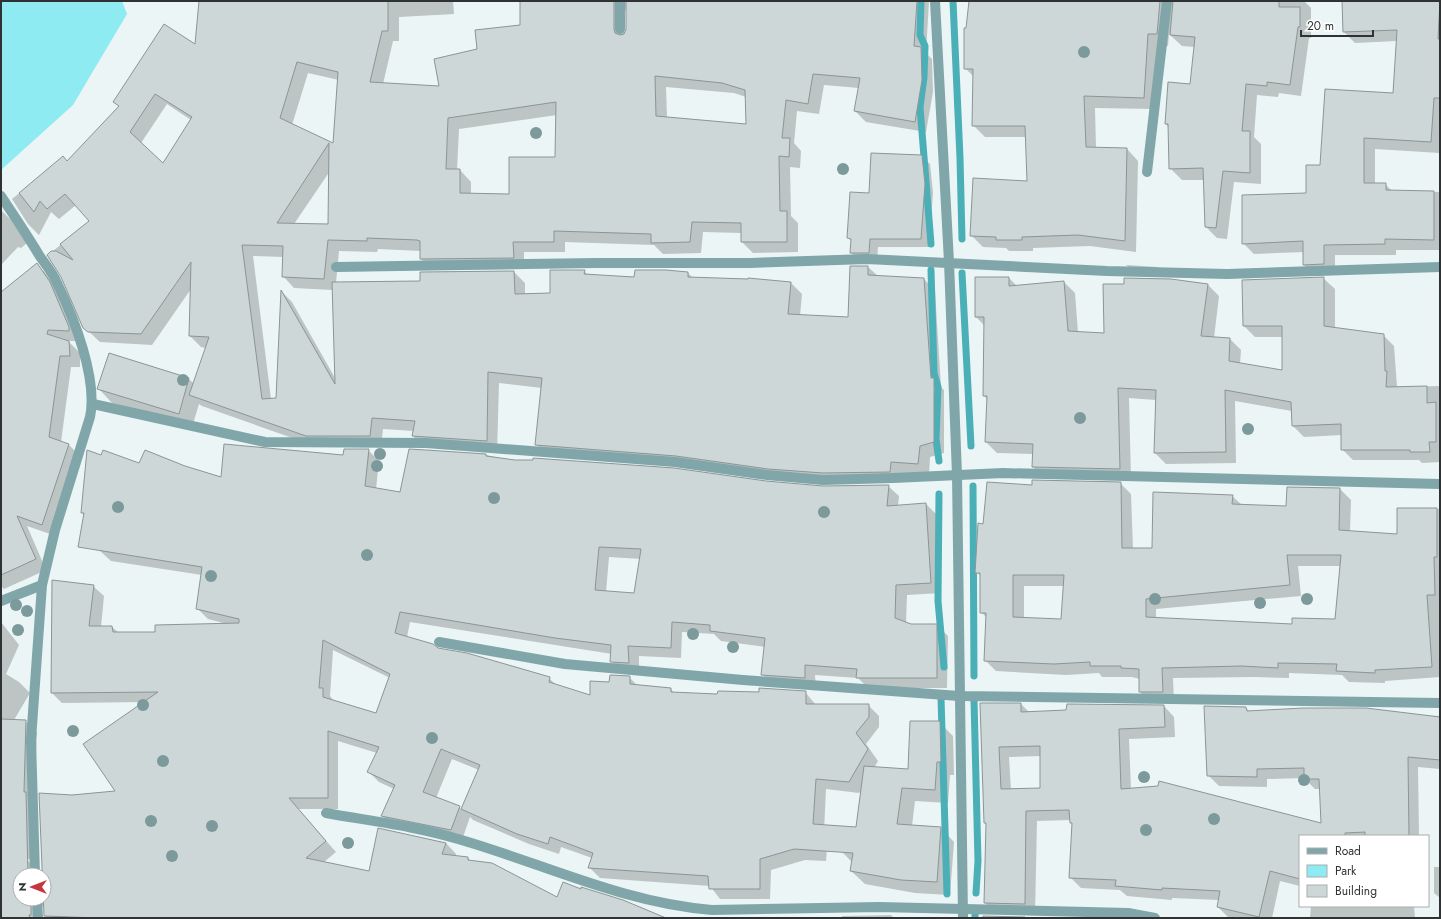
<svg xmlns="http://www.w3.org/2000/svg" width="1441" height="919" viewBox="0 0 1441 919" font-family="Jost,sans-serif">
<rect width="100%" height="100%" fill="#ebf5f6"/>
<polygon fill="#8eebf2" points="1,1 122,1 127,14 73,105 1,170"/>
<g fill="#0003" fill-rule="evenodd">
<path d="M 200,1 L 453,1 L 454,14 L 399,17 L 399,41 L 393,41 L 383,84 L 441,87 L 478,50 L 521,26 L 521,1 L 929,1 L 926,53 L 932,59 L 933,92 L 926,132 L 866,122 L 855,111 L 859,88 L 824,85 L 819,114 L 797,111 L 794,143 L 801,151 L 800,168 L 790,167 L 791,216 L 798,223 L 798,252 L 753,253 L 742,242 L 742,233 L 703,232 L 701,253 L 663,254 L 654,245 L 565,242 L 565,252 L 524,252 L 524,269 L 432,270 L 421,259 L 421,251 L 378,249 L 377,252 L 339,251 L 336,283 L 421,282 L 514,272 L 525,283 L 525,294 L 551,294 L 584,271 L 588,275 L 635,278 L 688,273 L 693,278 L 791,283 L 802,294 L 800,316 L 848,318 L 868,267 L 878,276 L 924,279 L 935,291 L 941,387 L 944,390 L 944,453 L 930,457 L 929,475 L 901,482 L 547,456 L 536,444 L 542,388 L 499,383 L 497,452 L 424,447 L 413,436 L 414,431 L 383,429 L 381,447 L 318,447 L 202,406 L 199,404 L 192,427 L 112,403 L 99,389 L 109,354 L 189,379 L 194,384 L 206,348 L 201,347 L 190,336 L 191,289 L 152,345 L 100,342 L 84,327 L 62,276 L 48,255 L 90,221 L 76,205 L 59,219 L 51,212 L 39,235 L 28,224 L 12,199 L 63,158 L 68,162 L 196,46 ZM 628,7 L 628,29 L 624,34 L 624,12 ZM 308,73 L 339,80 L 334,144 L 292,125 ZM 666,87 L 734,93 L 746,97 L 747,126 L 667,118 ZM 167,104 L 191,120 L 163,165 L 141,143 ZM 557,115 L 556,158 L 510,195 L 471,194 L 471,182 L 460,170 L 457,170 L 459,129 ZM 330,171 L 329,225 L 294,224 ZM 253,256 L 284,257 L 283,276 L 294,288 L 333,290 L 335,378 L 292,302 L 282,292 L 277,399 L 271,399 Z"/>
<polygon points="970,1 1304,1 1311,8 1311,38 1309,38 1301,96 1279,93 1278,97 1257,95 1254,137 1261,144 1261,184 1234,182 1227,239 1217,238 1206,227 1204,180 1182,180 1170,168 1169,128 1166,124 1191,85 1195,47 1182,46 1169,34 1168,46 1159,45 1155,109 1095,108 1096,148 1127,149 1138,161 1136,252 1090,246 1033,248 1033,251 1009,251 1006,248 983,247 971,235 1028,182 1027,137 985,137 973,125 974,77 965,68"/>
<polygon points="1343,1 1440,1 1440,153 1375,149 1375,184 1385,184 1392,191 1440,192 1440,250 1396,250 1396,255 1335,255 1335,275 1315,276 1304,265 1304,252 1254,254 1243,243 1307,194 1321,166 1393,94 1397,41 1355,43 1344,32"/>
<polygon points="922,156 930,164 933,193 929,247 878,247 877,261 860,261 851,253 852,241 848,238"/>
<polygon points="1,210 11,220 27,243 21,248 18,247 1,265"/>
<polygon points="37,264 47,275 60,294 79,341 68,341 80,353 80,367 71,367 61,442 69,445 80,456 53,535 27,526 46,570 4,589 1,586 1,293"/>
<polygon points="1126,265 1158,267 1167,276 1137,275"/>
<polygon points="1009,278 1017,286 1064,282 1075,293 1078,333 1105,334 1208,285 1219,296 1214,338 1230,339 1241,350 1240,364 1283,372 1283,337 1255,337 1244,326 1323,278 1335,289 1335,329 1383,335 1394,346 1397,387 1440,386 1440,462 1422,463 1419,460 1353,460 1342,449 1342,435 1304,437 1293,426 1292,411 1235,401 1236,463 1166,464 1155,453 1156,400 1129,398 1131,480 1044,478 1033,467 1033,454 997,453 986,442 988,400 984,396 984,325 976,317"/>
<path d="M 368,450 L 379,461 L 376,489 L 401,493 L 486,455 L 515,461 L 822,487 L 888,486 L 899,496 L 898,506 L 926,504 L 937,515 L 941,593 L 907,595 L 906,623 L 911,625 L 937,625 L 948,636 L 947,688 L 868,688 L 858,678 L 815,675 L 816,688 L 772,685 L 762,674 L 765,647 L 721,641 L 714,634 L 682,632 L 681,658 L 639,656 L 639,673 L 622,672 L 611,661 L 612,654 L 410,622 L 407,637 L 437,649 L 549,678 L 557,686 L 591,696 L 610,683 L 629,677 L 638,686 L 671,689 L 674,693 L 718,695 L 805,692 L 816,705 L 868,705 L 879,716 L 879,727 L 866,744 L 878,761 L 874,768 L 909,770 L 939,722 L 953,736 L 954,775 L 950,775 L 948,803 L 915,801 L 912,826 L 941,828 L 954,842 L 950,895 L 915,893 L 865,884 L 851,871 L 852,862 L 842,852 L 857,828 L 863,788 L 859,793 L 826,789 L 824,832 L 828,836 L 826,861 L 805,860 L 771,870 L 770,899 L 720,899 L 710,886 L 600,878 L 589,867 L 592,858 L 561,847 L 559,854 L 529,844 L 473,820 L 470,817 L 462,840 L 393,826 L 382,815 L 394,789 L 379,782 L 369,772 L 377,753 L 338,741 L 338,809 L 298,809 L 336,852 L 324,862 L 370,872 L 378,829 L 446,843 L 456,854 L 456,857 L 468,858 L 471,861 L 557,898 L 609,918 L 45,918 L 44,903 L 41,910 L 41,918 L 1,918 L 1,874 L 28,861 L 38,871 L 39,875 L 20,875 L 20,899 L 44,899 L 72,796 L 117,792 L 145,702 L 62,703 L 52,693 L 93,586 L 104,596 L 101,627 L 112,627 L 119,633 L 155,633 L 227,624 L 208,619 L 198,609 L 202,575 L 111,561 L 100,551 L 82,512 L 102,456 L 140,465 L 185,467 L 222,478 L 344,457 ZM 609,557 L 641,559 L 635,594 L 606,592 ZM 333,650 L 390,678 L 376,714 L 333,700 L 330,696 ZM 452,759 L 479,770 L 462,810 L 459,807 L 436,798 Z"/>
<path d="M 1120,483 L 1131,494 L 1133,549 L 1153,549 L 1232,496 L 1242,505 L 1287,507 L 1340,489 L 1351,500 L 1350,532 L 1398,535 L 1398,509 L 1440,509 L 1440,677 L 1385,681 L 1385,683 L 1349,682 L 1342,675 L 1289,673 L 1289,678 L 1253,677 L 1173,678 L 1174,703 L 1151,703 L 1140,692 L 1140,679 L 1132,677 L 1102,677 L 1099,673 L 1066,675 L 996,671 L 985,660 L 987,618 L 981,612 L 981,576 L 976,572 L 984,525 L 1033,487 ZM 1298,566 L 1341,566 L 1335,620 L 1293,625 L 1156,619 L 1156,609 L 1301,596 ZM 1024,586 L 1064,586 L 1062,620 L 1024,618 Z"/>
<polygon points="1,622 19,645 6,674 19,682 30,693 14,720 25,721 37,732 34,802 38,859 1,859"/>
<path d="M 981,704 L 1021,704 L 1030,713 L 1164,706 L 1174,717 L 1175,737 L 1129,739 L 1131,789 L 1322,828 L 1321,789 L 1315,789 L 1304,778 L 1267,779 L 1267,787 L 1219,786 L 1208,775 L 1246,708 L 1250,712 L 1440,716 L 1440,769 L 1418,767 L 1419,836 L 1300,836 L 1300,886 L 1280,881 L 1272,918 L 1228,917 L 1218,907 L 1219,900 L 1172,898 L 1172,900 L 1127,896 L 1120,890 L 1081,888 L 1070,877 L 1073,825 L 1070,820 L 1037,821 L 1035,914 L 996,913 L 985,903 L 987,825 L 985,823 ZM 1041,756 L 1041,789 L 1011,790 L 1009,757 Z"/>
<polygon points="1434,867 1440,867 1440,898 1434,893"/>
<polygon points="1311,906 1414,906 1415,918 1310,918"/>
<polygon points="891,915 894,918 842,918 842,916"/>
</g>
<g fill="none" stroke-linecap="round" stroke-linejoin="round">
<g stroke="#4bafb7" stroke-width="7">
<polyline points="921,1 920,35 925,46 924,77 920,107 931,244"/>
<polyline points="953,1 960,158 962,239"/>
<polyline points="931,270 934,373 938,387 936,439 939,461"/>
<polyline points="962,273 971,446"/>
<polyline points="973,486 974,676"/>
<polyline points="939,494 938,601 944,667"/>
<polyline points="941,698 947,894"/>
<polyline points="974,700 978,861 976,893"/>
<polyline points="975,914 975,918"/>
</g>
</g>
<g fill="#cdd7d7" stroke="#8c9596" fill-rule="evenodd">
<path d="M 199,1 L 388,1 L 388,31 L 382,31 L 370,82 L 439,86 L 434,59 L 477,49 L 475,30 L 520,25 L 520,1 L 614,1 L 614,29 L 615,33 L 620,35 L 624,34 L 626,29 L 626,1 L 917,1 L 914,46 L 921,47 L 922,80 L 915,122 L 854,111 L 860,78 L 813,74 L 808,104 L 786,100 L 782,138 L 790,138 L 789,157 L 779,156 L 780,211 L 787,211 L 787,242 L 741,242 L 741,223 L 692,222 L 690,242 L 651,243 L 651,234 L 554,231 L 554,242 L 513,242 L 514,258 L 420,259 L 420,241 L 417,240 L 367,238 L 367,241 L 328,240 L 324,279 L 282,277 L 283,246 L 242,245 L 262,399 L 276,398 L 281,290 L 335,384 L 332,282 L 420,281 L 420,272 L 514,271 L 515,294 L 550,293 L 550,270 L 585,270 L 584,274 L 634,277 L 635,270 L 666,270 L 688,272 L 688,277 L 748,279 L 748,278 L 791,282 L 788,314 L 848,317 L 850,266 L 868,266 L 868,275 L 924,278 L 931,378 L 934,378 L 934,442 L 920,446 L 918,464 L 891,462 L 890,472 L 823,473 L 768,469 L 676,456 L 535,445 L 542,378 L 488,372 L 487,441 L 412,436 L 415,421 L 372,418 L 370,436 L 306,436 L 189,395 L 209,337 L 189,336 L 191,262 L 141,334 L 88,332 L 83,328 L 61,277 L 47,255 L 51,251 L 56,251 L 73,260 L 60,244 L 89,221 L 65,194 L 47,209 L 40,201 L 34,212 L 19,193 L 63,156 L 67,161 L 119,106 L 113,102 L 164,24 L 195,44 ZM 297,62 L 338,72 L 333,143 L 280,118 ZM 655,76 L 722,83 L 745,90 L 746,124 L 656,116 ZM 155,94 L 192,117 L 163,163 L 130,132 ZM 556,102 L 555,157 L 509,157 L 509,194 L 460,193 L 460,169 L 446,169 L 448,118 ZM 329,143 L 328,224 L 277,223 Z"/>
<polygon points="969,1 1160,1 1157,34 1148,34 1144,98 1084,96 1086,147 1127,148 1125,241 1078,235 1022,237 1022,240 996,240 996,237 970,236 973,178 1027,181 1025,126 972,126 973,69 964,69 964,28 966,28"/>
<polygon points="1173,1 1279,1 1279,7 1300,7 1300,27 1298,27 1290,85 1267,82 1267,86 1246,84 1242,131 1250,131 1250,173 1223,171 1216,228 1205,227 1203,168 1169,169 1168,124 1165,124 1168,82 1190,84 1195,37 1170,35"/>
<polygon points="1342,1 1440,1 1438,39 1440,39 1440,98 1434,98 1431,142 1364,138 1364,183 1386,183 1386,190 1434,191 1434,240 1385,239 1385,244 1324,245 1324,264 1303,265 1303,241 1242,244 1242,195 1306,193 1306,165 1320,165 1325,89 1393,93 1397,30 1343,32"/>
<polygon points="871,153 922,155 925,184 921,239 870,239 869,253 850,253 851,239 847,238 850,192 869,193"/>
<polygon points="37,263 50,282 69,327 69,331 48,330 47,334 69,341 70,356 60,356 49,437 69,444 42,525 17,516 36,559 1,575 1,292"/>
<polygon points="975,277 1009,277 1009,286 1064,281 1068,331 1104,333 1103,284 1124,284 1124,278 1171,279 1208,284 1201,336 1230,338 1229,361 1282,370 1282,326 1243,326 1242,280 1324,277 1324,326 1384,334 1385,371 1387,371 1386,387 1427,386 1427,403 1436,402 1436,442 1429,442 1430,452 1410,452 1410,450 1341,450 1341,424 1292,426 1291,402 1225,390 1226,452 1154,453 1156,390 1118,388 1120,469 1032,467 1033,444 985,442 987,396 983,396 984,317 975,317"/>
<polygon points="109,353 189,378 179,414 97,389"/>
<path d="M 224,444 L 343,455 L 344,449 L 369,449 L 365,486 L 400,492 L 409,449 L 426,450 L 486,454 L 486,456 L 515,460 L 533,460 L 533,458 L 674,468 L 766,481 L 823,486 L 889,485 L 887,506 L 926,503 L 931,583 L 896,585 L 895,618 L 911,624 L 937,624 L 937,678 L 856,678 L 857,669 L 805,665 L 805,678 L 761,675 L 765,638 L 710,631 L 710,625 L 672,622 L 671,648 L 628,646 L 629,663 L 610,662 L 611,645 L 555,638 L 400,612 L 395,633 L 433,644 L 438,648 L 467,653 L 550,677 L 549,682 L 590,695 L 590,681 L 609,682 L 610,675 L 630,676 L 630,684 L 671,688 L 671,692 L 717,694 L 718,691 L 759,692 L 759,688 L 806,691 L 806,704 L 869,704 L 869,717 L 856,733 L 868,749 L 849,782 L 816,779 L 813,824 L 856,827 L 864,766 L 908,769 L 910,721 L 940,721 L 941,762 L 937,762 L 935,790 L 902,788 L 897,824 L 941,827 L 937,882 L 901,880 L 850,871 L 853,853 L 794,849 L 760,859 L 760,889 L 709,889 L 708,876 L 588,868 L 593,853 L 550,837 L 548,844 L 517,834 L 461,809 L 480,765 L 441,749 L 423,792 L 460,806 L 451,830 L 381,816 L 395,785 L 367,772 L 379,747 L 328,731 L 328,798 L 289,798 L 326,841 L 306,858 L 369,871 L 378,828 L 446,843 L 442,854 L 468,857 L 468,860 L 492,863 L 557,897 L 563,882 L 581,889 L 581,887 L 623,900 L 666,918 L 98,918 L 44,916 L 39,793 L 72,795 L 115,791 L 83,744 L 158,692 L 51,693 L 52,580 L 94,585 L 89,626 L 112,626 L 113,632 L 155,632 L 155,625 L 239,623 L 239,619 L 196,609 L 202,567 L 78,547 L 84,513 L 81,513 L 87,450 L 101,455 L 103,450 L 139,463 L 145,450 L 185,466 L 221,477 ZM 599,547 L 641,549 L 634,593 L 595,590 ZM 323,640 L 390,674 L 376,713 L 323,697 L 323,688 L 319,688 Z"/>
<path d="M 1032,480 L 1121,482 L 1122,548 L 1152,548 L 1153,492 L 1233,495 L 1232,504 L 1286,506 L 1287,487 L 1340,488 L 1339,530 L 1397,534 L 1397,508 L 1437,508 L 1437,557 L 1434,557 L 1435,595 L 1427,595 L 1432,667 L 1375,670 L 1375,673 L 1336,671 L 1337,664 L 1278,663 L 1278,668 L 1241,666 L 1162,668 L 1163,692 L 1139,692 L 1139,669 L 1121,668 L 1121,666 L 1090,666 L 1090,662 L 1054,664 L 984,661 L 986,613 L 980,613 L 980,573 L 975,573 L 978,523 L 983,524 L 987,482 L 1032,485 ZM 1287,555 L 1341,555 L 1335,619 L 1292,618 L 1292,624 L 1146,617 L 1146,599 L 1290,585 ZM 1013,575 L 1064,575 L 1061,619 L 1013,617 Z"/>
<path d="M 980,703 L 1021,703 L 1021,712 L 1066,710 L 1067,704 L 1164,705 L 1165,727 L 1119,729 L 1121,789 L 1158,786 L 1159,781 L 1321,823 L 1319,779 L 1304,779 L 1304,768 L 1257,769 L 1257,777 L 1207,776 L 1204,706 L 1246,707 L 1247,711 L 1303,708 L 1366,708 L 1440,717 L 1440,760 L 1408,757 L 1409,836 L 1365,836 L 1365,832 L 1345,833 L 1345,836 L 1300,836 L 1300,879 L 1270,871 L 1259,917 L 1217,907 L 1220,891 L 1162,888 L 1162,890 L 1115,886 L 1116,880 L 1069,878 L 1072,823 L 1070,823 L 1069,810 L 1026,811 L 1025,904 L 984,903 L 986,823 L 984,823 ZM 1040,746 L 1040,788 L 1001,789 L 999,747 Z"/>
<polygon points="1,719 26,720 24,792 26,792 28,875 20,875 20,899 31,899 31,915 29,915 30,918 1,918"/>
<polygon points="983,916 1025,917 1025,918 983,918"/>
</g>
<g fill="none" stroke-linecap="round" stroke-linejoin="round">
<g stroke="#80a6a9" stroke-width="10">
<polyline points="620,1 620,29"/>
<polyline points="935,1 949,262 957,475 963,918"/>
<polyline points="1147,172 1167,1"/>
<path d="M 1,196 C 14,216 27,235 39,255 C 45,264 53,273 57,283 C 74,318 98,379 90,417 L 55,530 L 42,585 L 31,740 L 35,875"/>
<polyline points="336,267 596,263 750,263 867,259 1107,271 1227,274 1440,267"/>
<polyline points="93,404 265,442 426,443 675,462 767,475 823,480 893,478 1003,473 1440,484"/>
<polyline points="1,601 42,585"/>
<polyline points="439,642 565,664 743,680 959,696 1440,703"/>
<path d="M 326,813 C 370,821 415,826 458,839 C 542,863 623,903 712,910 L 879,907 L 1128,913 L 1155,918"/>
<polyline points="37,899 38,918"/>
</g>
</g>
<g fill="#7c999b">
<circle cx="1084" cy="52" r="6"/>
<circle cx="536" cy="133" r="6"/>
<circle cx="843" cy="169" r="6"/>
<circle cx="183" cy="380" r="6"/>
<circle cx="1080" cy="418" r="6"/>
<circle cx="1248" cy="429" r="6"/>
<circle cx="380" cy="454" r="6"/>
<circle cx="377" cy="466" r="6"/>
<circle cx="494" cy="498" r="6"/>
<circle cx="118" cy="507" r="6"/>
<circle cx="824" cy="512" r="6"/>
<circle cx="367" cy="555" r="6"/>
<circle cx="211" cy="576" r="6"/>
<circle cx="1155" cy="599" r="6"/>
<circle cx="1307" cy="599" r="6"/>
<circle cx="1260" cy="603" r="6"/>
<circle cx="16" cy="605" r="6"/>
<circle cx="27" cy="611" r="6"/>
<circle cx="18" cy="630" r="6"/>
<circle cx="693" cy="634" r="6"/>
<circle cx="733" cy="647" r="6"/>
<circle cx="143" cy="705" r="6"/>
<circle cx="73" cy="731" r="6"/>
<circle cx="432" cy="738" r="6"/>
<circle cx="163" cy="761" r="6"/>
<circle cx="1144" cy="777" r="6"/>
<circle cx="1304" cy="780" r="6"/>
<circle cx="1214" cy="819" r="6"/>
<circle cx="151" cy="821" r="6"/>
<circle cx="212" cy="826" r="6"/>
<circle cx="1146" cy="830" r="6"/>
<circle cx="348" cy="843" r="6"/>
<circle cx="172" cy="856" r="6"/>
</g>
<rect width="1441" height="919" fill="none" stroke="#2e3232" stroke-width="4"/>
<rect x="1299" y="835" width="130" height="72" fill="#ffffff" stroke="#abadad"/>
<rect x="1307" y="848" width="20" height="6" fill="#80a6a9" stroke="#abadad"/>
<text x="1335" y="855" font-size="12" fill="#2e3232">Road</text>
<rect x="1307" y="865" width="20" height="12" fill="#8eebf2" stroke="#abadad"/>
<text x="1335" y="875" font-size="12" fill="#2e3232">Park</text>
<rect x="1307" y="885" width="20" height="12" fill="#cdd7d7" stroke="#abadad"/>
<text x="1335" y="895" font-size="12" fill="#2e3232">Building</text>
<g transform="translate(32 887) rotate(270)"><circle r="19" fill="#ffffff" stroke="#abadad"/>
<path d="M0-3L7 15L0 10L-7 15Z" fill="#c6363f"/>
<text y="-6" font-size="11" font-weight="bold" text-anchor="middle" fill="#2e3232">N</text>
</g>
<path d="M1301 30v6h72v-6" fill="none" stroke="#2e3232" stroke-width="2"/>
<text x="1307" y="30" font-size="12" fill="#2e3232" stroke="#ffffff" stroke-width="3" paint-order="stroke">20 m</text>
</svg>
